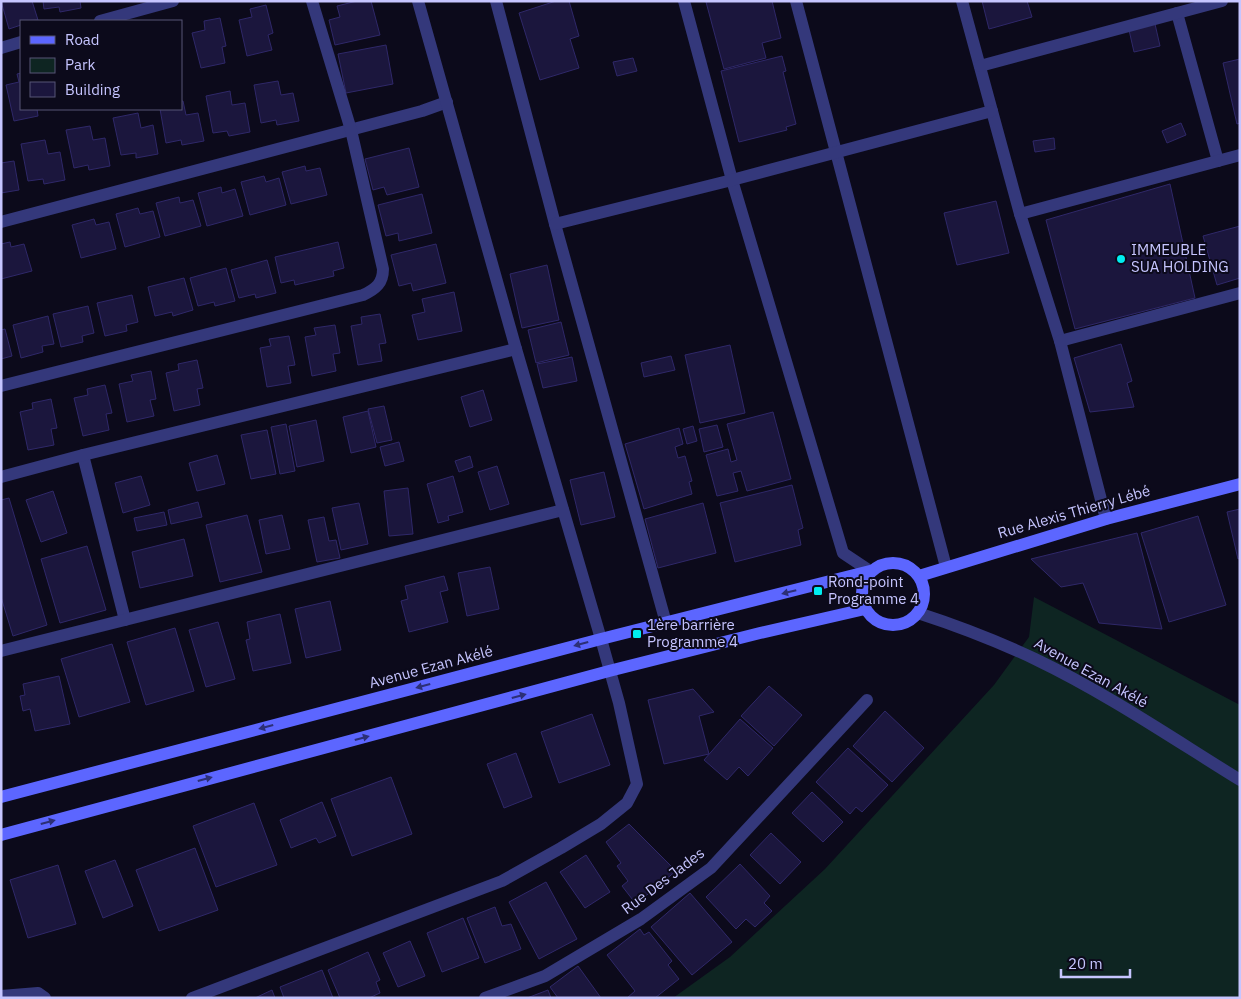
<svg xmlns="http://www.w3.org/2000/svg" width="1241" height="999" viewBox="0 0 1241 999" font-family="'IBM Plex Sans',sans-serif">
<rect width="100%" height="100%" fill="#0c0a1b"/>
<polygon fill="#0e2522" points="1034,597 1240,705 1240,998 673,998 730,957 825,869 994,685 1029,637"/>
<g fill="#1b163d" stroke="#2f2869">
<polygon points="1,1 32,1 38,20 21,21 21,25 9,29"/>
<polygon points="43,1 80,1 81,8 60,12 59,7 44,9"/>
<polygon points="357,1 371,1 380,35 335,45 329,20 340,17 337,6"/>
<polygon points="556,1 569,1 579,36 570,39 579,68 540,80 519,13"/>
<polygon points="710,1 772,1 781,38 762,43 766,58 724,69 706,2"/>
<polygon points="982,1 1027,1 1032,17 989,29"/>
<polygon points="266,5 273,33 268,35 272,50 247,56 239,20 252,17 250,9"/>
<polygon points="220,18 226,46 222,47 225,63 201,68 192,33 205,30 204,21"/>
<polygon points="1155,24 1160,46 1134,52 1129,30"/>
<polygon points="386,45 393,84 346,93 338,54"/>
<polygon points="782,56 786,71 783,72 796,124 786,127 787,130 739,142 721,71"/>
<polygon points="633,58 637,71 617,76 613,62"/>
<polygon points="1240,59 1240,123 1237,124 1223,63"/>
<polygon points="21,73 21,109 37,109 38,116 14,121 6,85 19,82 17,74"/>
<polygon points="278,81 281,95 293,93 299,121 277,125 276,120 261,123 254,85"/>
<polygon points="230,91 232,105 245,103 250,132 229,136 227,131 213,133 206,96"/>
<polygon points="181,101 183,101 186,115 198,113 204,141 182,145 181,140 166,143 160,109 181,109"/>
<polygon points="138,113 141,128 153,125 158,154 136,158 136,153 121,155 113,118"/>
<polygon points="1181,123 1186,135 1167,143 1162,131"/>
<polygon points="90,126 93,140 105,138 110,166 89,170 88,165 74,168 66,130"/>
<polygon points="1054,138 1055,149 1035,152 1033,141"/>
<polygon points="45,140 48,154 60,152 65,180 44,184 43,179 28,181 21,144"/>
<polygon points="409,148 419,187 387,195 384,187 373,190 365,159"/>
<polygon points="14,161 19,190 1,193 1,163"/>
<polygon points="305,166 306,171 320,168 327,195 291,204 282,172"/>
<polygon points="264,176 266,182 279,178 286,205 250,215 241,182"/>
<polygon points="1170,184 1195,298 1075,329 1046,220"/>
<polygon points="221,187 222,193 235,189 243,216 207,226 198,193"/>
<polygon points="422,194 432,233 399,241 398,233 386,236 378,205"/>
<polygon points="179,197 180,203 193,200 201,226 165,236 156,203"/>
<polygon points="996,201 1009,253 957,265 944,213"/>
<polygon points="138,208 140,214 153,211 160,237 125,247 116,214"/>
<polygon points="94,219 96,225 109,222 116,249 81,258 72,225"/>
<polygon points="1240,226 1240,278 1217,285 1203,236"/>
<polygon points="10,242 11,247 24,244 32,271 1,279 1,244"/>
<polygon points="338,242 344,268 333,271 334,276 295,285 294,280 281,283 275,257"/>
<polygon points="436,244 446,283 413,291 411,283 399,286 391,255"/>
<polygon points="267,260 276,293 256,298 255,294 239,298 231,270"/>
<polygon points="547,265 559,320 522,328 510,274"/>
<polygon points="226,268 235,301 215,306 214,302 198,306 190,278"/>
<polygon points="184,278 193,310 173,316 172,312 155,316 148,287"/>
<polygon points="454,292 462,331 418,340 412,315 425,312 422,299"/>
<polygon points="132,295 138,322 126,325 127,331 105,336 97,303"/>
<polygon points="88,306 94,333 82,336 83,342 61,347 53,314"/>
<polygon points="380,314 386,343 379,344 382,361 358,365 351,326 362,324 361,317"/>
<polygon points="48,316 54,344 42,346 43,352 21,358 13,325"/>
<polygon points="561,322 569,355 536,363 528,330"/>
<polygon points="335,325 340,353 333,354 336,371 312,376 305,337 316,335 314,328"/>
<polygon points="5,329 12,356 1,359 1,330"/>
<polygon points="289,336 295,365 288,366 291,383 267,387 260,348 271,346 269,339"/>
<polygon points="1121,344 1132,381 1127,383 1134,407 1090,412 1074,358"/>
<polygon points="730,345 745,413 700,423 685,355"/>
<polygon points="671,356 675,370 644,377 641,363"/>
<polygon points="572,357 577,381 543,388 537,364"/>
<polygon points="197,360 203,388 197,389 200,405 174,411 166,373 179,370 178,364"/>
<polygon points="151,371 156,399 150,400 154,416 127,422 119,384 133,381 131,375"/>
<polygon points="105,385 112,413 106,414 109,430 83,436 74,398 88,395 87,389"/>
<polygon points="483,390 492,420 470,427 461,397"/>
<polygon points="51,399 57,428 51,429 54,445 28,450 20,412 33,409 32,403"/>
<polygon points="384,406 392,440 377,443 368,409"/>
<polygon points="368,411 376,447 351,453 343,417"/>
<polygon points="773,412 791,479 747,491 741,471 733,473 738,491 717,496 706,455 728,449 731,462 737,460 727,424"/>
<polygon points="316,420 324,461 297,467 289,426"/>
<polygon points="286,424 295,471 280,474 271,427"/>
<polygon points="717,425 723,447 704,452 699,429"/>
<polygon points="693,426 697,441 687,444 683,429"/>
<polygon points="679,428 683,444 675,447 678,458 685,456 692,481 689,482 692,494 644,509 625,444"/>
<polygon points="267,430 276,474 251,479 241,435"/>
<polygon points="399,442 404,461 385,466 380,447"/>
<polygon points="217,455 225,484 197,491 189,463"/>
<polygon points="470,456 473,467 459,472 455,461"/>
<polygon points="497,466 509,504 490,510 478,472"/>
<polygon points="604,472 615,517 581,525 570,480"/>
<polygon points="141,476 150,505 123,513 115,483"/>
<polygon points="453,476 463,512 448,516 449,520 438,523 427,484"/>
<polygon points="792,485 803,528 798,530 801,545 735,562 720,503"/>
<polygon points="408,488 413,534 389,536 384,491"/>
<polygon points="53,491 67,533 41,542 26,500"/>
<polygon points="9,498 47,625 13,636 1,597 1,500"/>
<polygon points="198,502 202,517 171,524 168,510"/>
<polygon points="359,503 368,544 341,550 332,508"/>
<polygon points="703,503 716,553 658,568 645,519"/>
<polygon points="1240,509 1240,558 1238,559 1227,512"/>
<polygon points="164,512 167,525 137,531 134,518"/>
<polygon points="247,515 262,572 220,582 206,525"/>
<polygon points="282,515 290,549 266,554 259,520"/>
<polygon points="1198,516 1226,605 1169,622 1141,533"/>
<polygon points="324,517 329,541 336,540 340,558 317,562 308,520"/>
<polygon points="1137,533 1162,629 1099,623 1083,583 1061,587 1031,559"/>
<polygon points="184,539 193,576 140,588 132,552"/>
<polygon points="87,546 106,610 60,623 41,559"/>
<polygon points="490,567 499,609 467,616 458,573"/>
<polygon points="444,576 448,590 440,592 448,622 409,632 401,601 408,599 405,586"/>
<polygon points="330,601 341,650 306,658 295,609"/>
<polygon points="280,614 291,663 253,671 246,640 250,639 247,622"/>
<polygon points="218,622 235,679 206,687 189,630"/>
<polygon points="175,628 194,691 146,705 127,642"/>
<polygon points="112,644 130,702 79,717 61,659"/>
<polygon points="59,676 70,724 35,731 30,709 23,711 20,696 25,695 23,684"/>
<polygon points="769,686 802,715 774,746 741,716"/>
<polygon points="693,689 714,712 699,716 709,754 664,764 648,700"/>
<polygon points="885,711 924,748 892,782 853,746"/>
<polygon points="592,714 610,765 559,783 541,732"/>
<polygon points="740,719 773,748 748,776 739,767 727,780 704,760"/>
<polygon points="848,748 888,785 862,812 856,807 850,814 816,782"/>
<polygon points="516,753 532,797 504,808 487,764"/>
<polygon points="391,777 412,834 352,856 331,799"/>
<polygon points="812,792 843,822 823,842 792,813"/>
<polygon points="322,802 336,836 319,843 316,838 291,848 280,820"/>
<polygon points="254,803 277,865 216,887 193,826"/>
<polygon points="629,824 676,871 636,904 622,886 628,881 617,866 621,863 606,842"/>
<polygon points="771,833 801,862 780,884 750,855"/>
<polygon points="195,848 218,910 159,931 136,870"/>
<polygon points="586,855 610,892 585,908 560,872"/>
<polygon points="115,860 133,906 103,918 85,871"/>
<polygon points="740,864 770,896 764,903 772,911 755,927 746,919 736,929 706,897"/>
<polygon points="58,865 76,924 28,938 10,880"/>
<polygon points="546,882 577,939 539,959 509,902"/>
<polygon points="690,893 732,942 692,975 651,927"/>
<polygon points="495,907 502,926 511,924 521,949 485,963 467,918"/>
<polygon points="463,918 479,958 442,972 427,933"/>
<polygon points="640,929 644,935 649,932 672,961 668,965 679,979 655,998 627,998 635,991 607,955"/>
<polygon points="410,941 425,976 398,987 383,953"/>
<polygon points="368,952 380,980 376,982 380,993 369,998 340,998 328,970"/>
<polygon points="578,966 601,998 558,998 550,987"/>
<polygon points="322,970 333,998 284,998 280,987"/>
<polygon points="272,990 275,998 255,998"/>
<polygon points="548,990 551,998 527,998"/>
</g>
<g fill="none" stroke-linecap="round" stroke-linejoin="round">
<g stroke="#34387b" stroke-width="12">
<polyline points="496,1 555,224 666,623"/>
<polyline points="684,1 732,180 843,553 870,571"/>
<polyline points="796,1 946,567"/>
<polyline points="962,1 1020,214 1060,341 1106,519"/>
<polyline points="1177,13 1218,161"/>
<polyline points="100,21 173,1"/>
<polyline points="1,48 21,42"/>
<polyline points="980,66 1222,1"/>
<polyline points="1020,214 1240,155"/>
<polyline points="1,222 422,111 447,102"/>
<polyline points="555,224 732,180 992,111"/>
<polyline points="1060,341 1240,293"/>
<path d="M 1,386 L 363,295 C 376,289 383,283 383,269 L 351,130 L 312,1"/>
<polyline points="83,455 125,620"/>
<polyline points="1,477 83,455 516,349"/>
<polyline points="1,651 563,510"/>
<polyline points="1,996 38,993 45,998"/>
<polyline points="192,998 502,881 561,848 601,824 627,803 637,784 619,703 601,639 516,349 418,1"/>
<polyline points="485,998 545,976 641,919 711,868 867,700"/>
</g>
<path stroke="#34387b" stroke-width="12" d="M 918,613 C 958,626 997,641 1035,659 C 1106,693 1172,738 1240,780"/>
<g stroke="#5c66ff" stroke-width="12">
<circle cx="893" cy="594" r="31"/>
<polyline points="919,576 1106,519 1240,484"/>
<polyline points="1,797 601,639 870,571"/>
<polyline points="1,835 609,671 760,633 865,609"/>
</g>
</g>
<defs><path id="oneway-solid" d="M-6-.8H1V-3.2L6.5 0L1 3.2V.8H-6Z" transform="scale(1.25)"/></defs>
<g fill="#2c2f76">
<use href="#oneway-solid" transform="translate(789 592) rotate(166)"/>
<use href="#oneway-solid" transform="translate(581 644) rotate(165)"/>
<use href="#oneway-solid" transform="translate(423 686) rotate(165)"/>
<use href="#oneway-solid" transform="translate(519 696) rotate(-15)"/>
<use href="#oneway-solid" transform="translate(266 727) rotate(165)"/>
<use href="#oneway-solid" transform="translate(362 738) rotate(-15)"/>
<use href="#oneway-solid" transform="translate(205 779) rotate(-15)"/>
<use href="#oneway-solid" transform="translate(48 822) rotate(-15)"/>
</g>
<g fill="#00edf0" stroke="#0c0a1b" stroke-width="2">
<circle cx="1121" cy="259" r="5"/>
<rect x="813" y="586" width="10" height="10" rx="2.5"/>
<rect x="632" y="629" width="10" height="10" rx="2.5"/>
</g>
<g text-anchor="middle" stroke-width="4" stroke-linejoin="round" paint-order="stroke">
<g font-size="15" fill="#c6c5ff" stroke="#0c0a1b" text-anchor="start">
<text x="1131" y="255">IMMEUBLE<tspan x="1131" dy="17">SUA HOLDING</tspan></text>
<text x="828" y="587">Rond-point<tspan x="828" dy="17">Programme 4</tspan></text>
<text x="647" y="630">1ère barrière<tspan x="647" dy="17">Programme 4</tspan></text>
</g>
<g font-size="15" fill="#c6c5ff" stroke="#0c0a1b">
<text transform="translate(1074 512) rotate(-16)" y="5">Rue Alexis Thierry Lébé</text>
<text transform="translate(431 667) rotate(-15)" y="5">Avenue Ezan Akélé</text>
<text transform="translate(1091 673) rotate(29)" y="5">Avenue Ezan Akélé</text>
<text transform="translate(663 881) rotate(-37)" y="5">Rue Des Jades</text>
</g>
</g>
<rect width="1241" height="999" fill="none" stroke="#c6c5ff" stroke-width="5"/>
<rect x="20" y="20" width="162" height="90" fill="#0c0a1b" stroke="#565576"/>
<rect x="30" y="36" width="25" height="8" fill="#5c66ff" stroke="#565576"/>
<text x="65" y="45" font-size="15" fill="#c6c5ff">Road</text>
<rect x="30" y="58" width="25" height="15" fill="#0e2522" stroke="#565576"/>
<text x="65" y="70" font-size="15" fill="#c6c5ff">Park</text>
<rect x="30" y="82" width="25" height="15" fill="#1b163d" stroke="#565576"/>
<text x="65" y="95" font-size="15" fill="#c6c5ff">Building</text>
<path d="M1061 969v8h69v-8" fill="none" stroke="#c6c5ff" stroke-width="2.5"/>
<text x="1068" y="969" font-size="15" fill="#c6c5ff" stroke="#0c0a1b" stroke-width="4" paint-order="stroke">20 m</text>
</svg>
